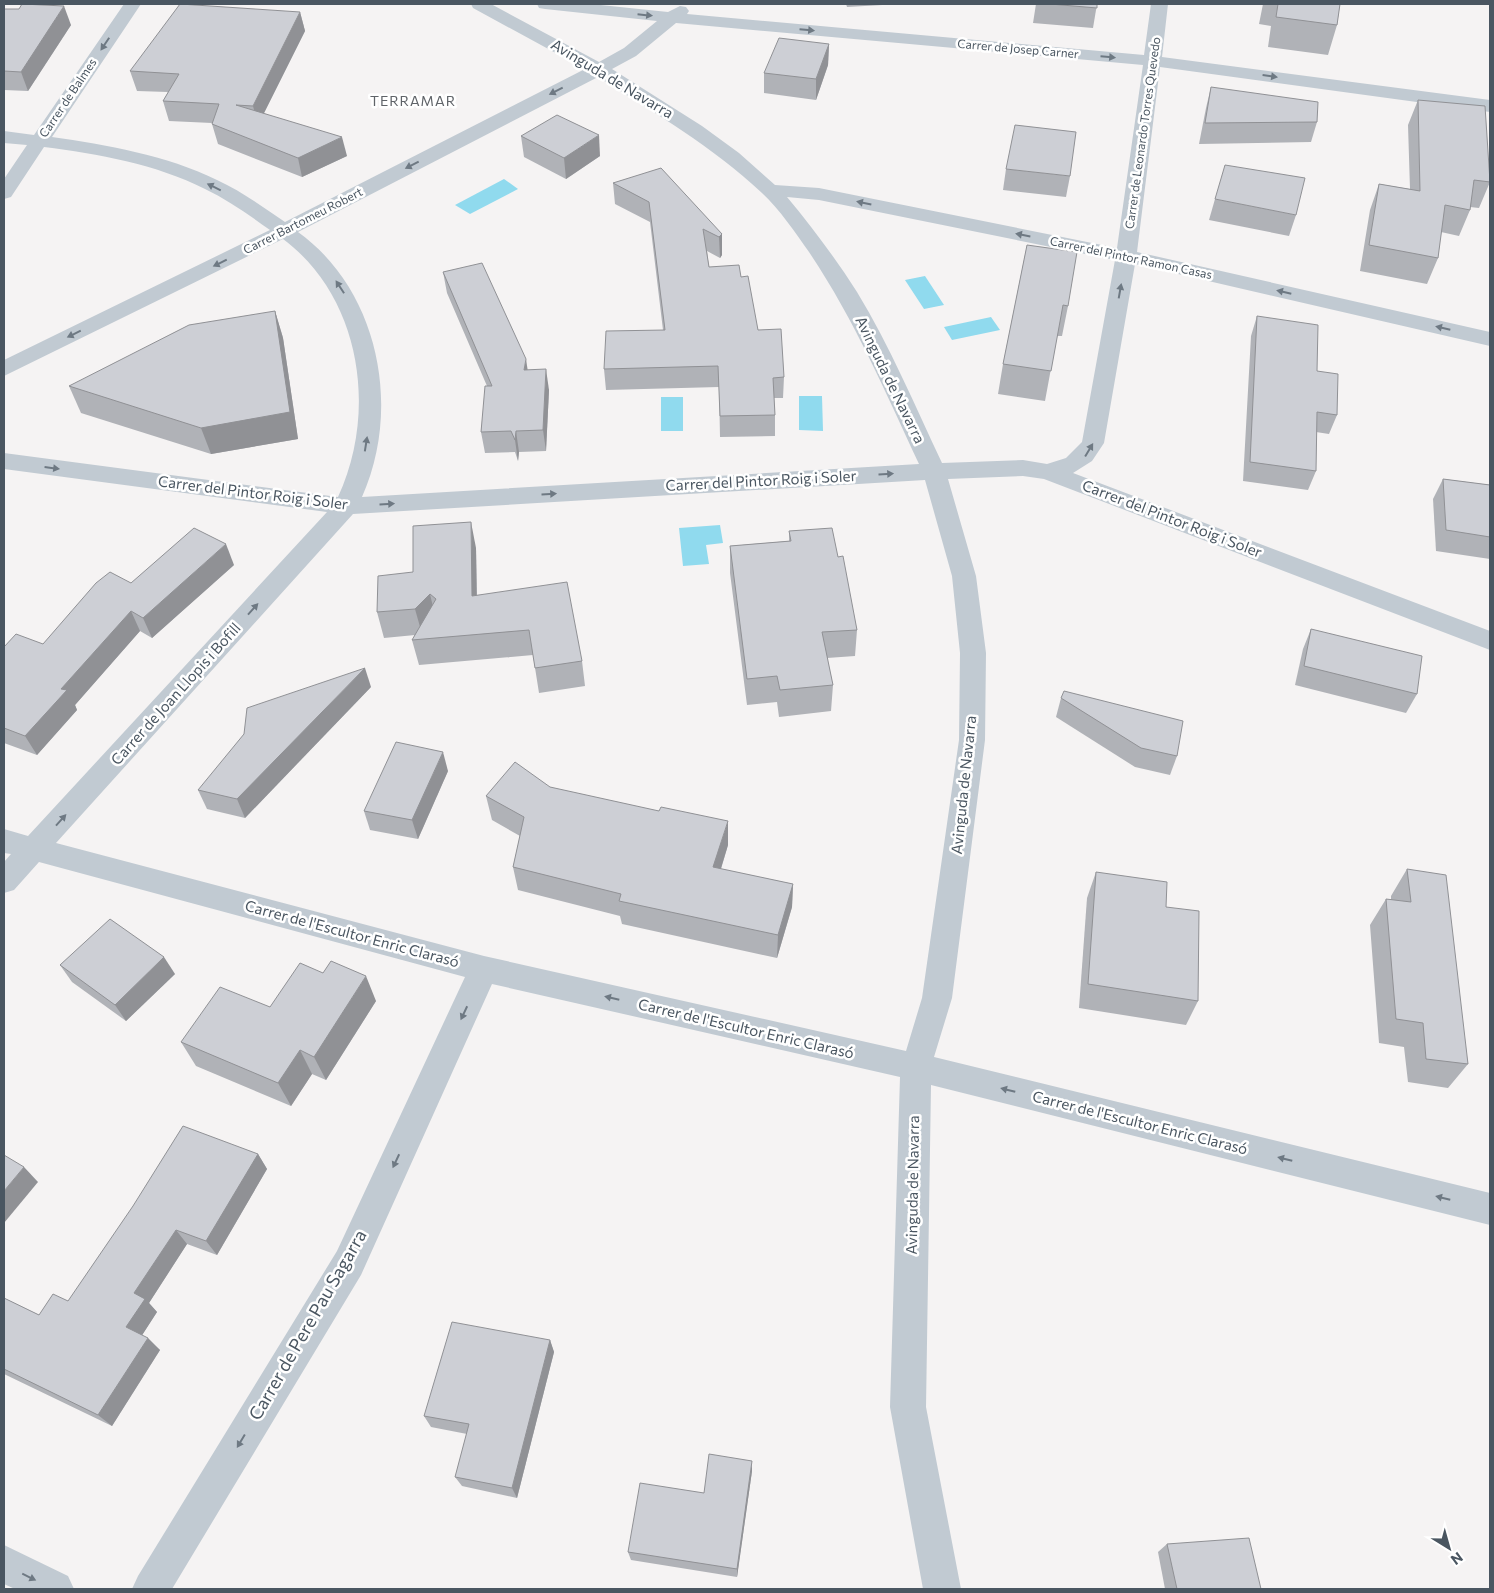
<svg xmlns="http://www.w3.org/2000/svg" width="1494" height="1593" viewBox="0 0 1494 1593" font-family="Commissioner,sans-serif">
<rect width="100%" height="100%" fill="#f5f3f3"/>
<g fill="#90daee">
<polygon points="504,179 518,189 470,214 455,205"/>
<polygon points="925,276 944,305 924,309 905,280"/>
<polygon points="991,317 1000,330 952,340 944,327"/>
<polygon points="799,396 822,396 823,431 799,430"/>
<rect x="661" y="397" width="22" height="34"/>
<polygon points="720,525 723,543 706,545 709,564 683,566 679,528"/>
</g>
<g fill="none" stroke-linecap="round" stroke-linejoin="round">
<g fill="#c1cad2" fill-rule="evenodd">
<path d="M 124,4 L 141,4 L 52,137 C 107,145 166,155 217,180 C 241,191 263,207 285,222 L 585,69 L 473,8 L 471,4 L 491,4 L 599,62 L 624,48 L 657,21 L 545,9 L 539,8 L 537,4 L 591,4 L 668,12 L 680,6 L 686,7 L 689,11 L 687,14 L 1144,55 L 1151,4 L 1168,4 L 1162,57 L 1490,100 L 1490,112 L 1160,67 L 1137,252 L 1490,332 L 1490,346 L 1135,264 L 1104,443 L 1092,461 L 1073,473 L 1490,631 L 1490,650 L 1044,479 L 1023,476 L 948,479 L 976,576 L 986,653 L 985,740 L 952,998 L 934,1057 L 1490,1193 L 1490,1225 L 931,1085 L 926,1407 L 961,1589 L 923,1589 L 890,1407 L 900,1077 L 492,984 L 361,1275 L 172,1589 L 132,1589 L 138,1576 L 337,1251 L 465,977 L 39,862 L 14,890 L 4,893 L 4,862 L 11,854 L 4,853 L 4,829 L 28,836 L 327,512 L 4,469 L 4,453 L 338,497 C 378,411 361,297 283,239 L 4,376 L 4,360 L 270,230 C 249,215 228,200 205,189 C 156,164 98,154 44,147 L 11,197 L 4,199 L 4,179 L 27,145 L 4,143 L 4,131 L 34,135 ZM 676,23 L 1143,65 L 1117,248 L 819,188 L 775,185 L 739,153 L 702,126 L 612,69 L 636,56 ZM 598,77 C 655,113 713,147 762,193 C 780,210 795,232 809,252 C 854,319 885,391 919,464 L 362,497 C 402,408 379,290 298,232 ZM 787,197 L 819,200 L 1115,260 L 1082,442 L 1066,458 L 1047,464 L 1023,460 L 942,463 C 915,406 890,346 857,292 C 836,259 812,227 787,197 ZM 925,480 L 952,576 L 960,653 L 959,740 L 922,998 L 906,1051 L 484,956 L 56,843 L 353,514 Z"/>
<polygon points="4,1545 68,1576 74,1589 15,1589 4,1584"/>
</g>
</g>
<g fill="#b0b2b7">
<polygon points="846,4 900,4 847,7"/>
<polygon points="1036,4 1097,4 1093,28 1033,23"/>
<polygon points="1263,4 1340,4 1337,25 1328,55 1268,47 1271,26 1259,24"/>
<polygon points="4,9 71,25 28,91 4,90"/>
<polygon points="300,12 305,31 264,113 347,156 302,177 218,144 212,124 212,123 169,121 163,101 168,92 137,91 130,71"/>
<polygon points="829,44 828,65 816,100 764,93 764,73"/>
<polygon points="1211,87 1317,122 1311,142 1199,144 1206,108"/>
<polygon points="1418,100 1490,182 1479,208 1470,207 1470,210 1459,236 1441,232 1438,258 1427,284 1360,271 1370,210 1379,184 1410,189 1408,125"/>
<polygon points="521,136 600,156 566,179 524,157"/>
<polygon points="1006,169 1070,176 1066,197 1003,190"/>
<polygon points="613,183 722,234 722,255 720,258 707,251 709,267 741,277 758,330 784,377 783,398 774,398 775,415 775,436 720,437 719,387 606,390 604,369 663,330 650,222 615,204"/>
<polygon points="1215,199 1296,215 1289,236 1209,220"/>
<polygon points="1027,245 1068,306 1062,336 1057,336 1045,401 998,394 1003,364"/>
<polygon points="443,272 527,370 549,390 546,451 519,452 518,461 515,452 485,453 481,432 487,386 447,293"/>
<polygon points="275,311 283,338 298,439 211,454 81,413 69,386"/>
<polygon points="1257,316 1317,371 1337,415 1329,434 1316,432 1316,471 1308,490 1243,481 1251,336"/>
<polygon points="1443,479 1490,485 1490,559 1436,551 1433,499"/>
<polygon points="789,531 838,557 857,630 855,656 827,658 833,685 831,711 779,717 777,702 747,705 730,573 730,546 789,541"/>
<polygon points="476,548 477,595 582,661 585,686 539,693 533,655 419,665 412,640 415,635 384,638 377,612 413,572"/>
<polygon points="234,565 152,638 140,631 75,705 77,710 37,755 4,743 4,647 43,644 131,583"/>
<polygon points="1311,629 1417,694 1406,713 1295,685 1303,649"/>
<polygon points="371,687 245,818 207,809 198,790"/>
<polygon points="1061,698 1177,756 1170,775 1135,767 1056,717"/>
<polygon points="448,771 418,839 370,830 364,811"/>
<polygon points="550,787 728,845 721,869 793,884 792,907 777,958 622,924 620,916 518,890 513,867 520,836 492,820 486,796"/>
<polygon points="1407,869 1468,1064 1448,1088 1408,1082 1404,1047 1379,1043 1370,925 1386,899 1391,900 1391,896"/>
<polygon points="1096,872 1166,907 1198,1001 1186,1025 1079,1008 1087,898"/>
<polygon points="60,965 175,974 126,1021 72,982"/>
<polygon points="376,1001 326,1080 312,1074 291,1106 196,1066 181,1042 270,1007"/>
<polygon points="258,1154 267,1169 217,1255 187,1244 149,1303 157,1312 142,1335 160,1350 112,1426 4,1374 4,1298 39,1315 68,1301"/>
<polygon points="550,1340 554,1352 517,1498 462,1486 455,1477 467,1434 431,1427 424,1416"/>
<polygon points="752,1471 737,1577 631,1560 628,1552 704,1493"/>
<polygon points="1167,1544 1261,1589 1165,1589 1158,1552"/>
</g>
<g fill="#909195">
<polygon points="64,6 71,25 28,91 21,72"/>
<polygon points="300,12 305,31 258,125 253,106"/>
<polygon points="829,44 828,65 816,100 816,79"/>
<polygon points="599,135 600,156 566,179 564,158"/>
<polygon points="342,137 347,156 302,177 298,158"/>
<polygon points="722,234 722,255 720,258 719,237"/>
<polygon points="275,311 283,338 298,439 211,454 201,428"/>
<polygon points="526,359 529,379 524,370"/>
<polygon points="546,369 549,390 546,451 543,430"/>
<polygon points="516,431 519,452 518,461 515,440"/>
<polygon points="471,522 476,548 477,622 472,596"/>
<polygon points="226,544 234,565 152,638 143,618"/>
<polygon points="430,594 436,620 422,634 415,609"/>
<polygon points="131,611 140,631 75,705 77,710 37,755 25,736 61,689"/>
<polygon points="365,668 371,687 245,818 237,799"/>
<polygon points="443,752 448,771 418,839 412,820"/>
<polygon points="728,821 728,845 714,891 713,867"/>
<polygon points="793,884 792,907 777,958 778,935"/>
<polygon points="164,957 175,974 126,1021 115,1005"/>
<polygon points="366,976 376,1001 326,1080 314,1057"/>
<polygon points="300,1050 312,1074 291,1106 278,1083"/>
<polygon points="258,1154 267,1169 217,1255 206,1241"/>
<polygon points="24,1167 38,1182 4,1223 4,1191"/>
<polygon points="176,1230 187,1244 149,1303 157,1312 139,1340 126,1327 134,1293"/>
<polygon points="148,1338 160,1350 112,1426 98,1415"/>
<polygon points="550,1340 554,1352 517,1498 512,1488"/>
<polygon points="752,1461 752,1471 737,1577 737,1569"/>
</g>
<g fill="#cdcfd5" stroke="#909195">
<polygon points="22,4 64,6 21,72 4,71 4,9 19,9"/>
<polygon points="180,4 300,12 253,106 236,105 342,137 298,158 212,124 219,104 163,101 179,74 130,71"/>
<polygon points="1050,4 1097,4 1097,8"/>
<polygon points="1278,4 1340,4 1337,25 1276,17"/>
<polygon points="779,38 829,44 816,79 764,73"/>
<polygon points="1211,87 1318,102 1317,122 1205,123"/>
<polygon points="1418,100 1485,106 1490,182 1474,180 1470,210 1445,205 1438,258 1369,245 1379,184 1420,191"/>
<polygon points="557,115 599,135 564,158 521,136"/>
<polygon points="1015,125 1076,132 1070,176 1006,169"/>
<polygon points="1225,165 1305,178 1296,215 1215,199"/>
<polygon points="661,168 722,234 719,237 703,229 709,267 739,265 741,277 748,276 758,330 781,329 784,377 773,378 775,415 720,416 718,366 604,369 606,331 665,330 649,202 613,183"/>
<polygon points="1027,245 1077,252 1068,306 1063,305 1051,371 1003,364"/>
<polygon points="482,263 526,359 524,370 546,369 543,430 516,431 515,440 511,431 481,432 485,386 492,386 443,272"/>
<polygon points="275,311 290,412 201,428 69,386 189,325"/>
<polygon points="1257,316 1318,325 1317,371 1338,374 1337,415 1317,412 1316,471 1250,462"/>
<polygon points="1443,479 1490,485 1490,537 1446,530"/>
<polygon points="471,522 472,596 567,582 582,661 535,668 529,630 412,640 436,599 430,594 415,609 377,612 378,576 413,572 413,526"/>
<polygon points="194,528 226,544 143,618 131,611 61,689 67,690 25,736 4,728 4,647 16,634 43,644 96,583 110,572 131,583"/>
<polygon points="832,528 838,557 843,556 857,630 822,632 833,685 780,690 777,676 747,679 730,546 791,541 789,531"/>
<polygon points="1311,629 1422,656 1417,694 1304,666"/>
<polygon points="365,668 237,799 198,790 244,734 247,708"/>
<polygon points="1064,691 1183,721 1177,756 1141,748 1061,698"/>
<polygon points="396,742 443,752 412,820 364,811"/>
<polygon points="515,762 550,787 659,811 661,807 728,821 713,867 793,884 778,935 619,901 621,894 513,867 524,817 486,796"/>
<polygon points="1407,869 1446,875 1468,1064 1426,1059 1423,1023 1396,1019 1386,899 1411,902"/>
<polygon points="1096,872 1167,882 1166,907 1199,911 1198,1001 1088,984"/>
<polygon points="110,919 164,957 115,1005 60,965"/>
<polygon points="331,961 366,976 314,1057 300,1050 278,1083 181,1042 220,987 270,1007 300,963 323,973"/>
<polygon points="183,1126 258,1154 206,1241 176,1230 134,1293 145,1299 126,1327 148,1338 98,1415 4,1369 4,1298 39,1315 53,1294 68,1301 133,1206"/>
<polygon points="4,1155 24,1167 4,1191"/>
<polygon points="452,1322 550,1340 512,1488 455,1477 469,1424 424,1416"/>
<polygon points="709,1454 752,1461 737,1569 628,1552 640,1483 704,1493"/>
<polygon points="1249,1538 1261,1589 1177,1589 1167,1544"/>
</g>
<defs><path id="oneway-solid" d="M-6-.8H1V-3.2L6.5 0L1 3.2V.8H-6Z" transform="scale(1.25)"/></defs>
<g fill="#6e7983">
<use href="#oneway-solid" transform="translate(645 15) rotate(6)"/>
<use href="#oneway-solid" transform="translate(807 30) rotate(5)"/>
<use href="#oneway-solid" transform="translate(105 44) rotate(124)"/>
<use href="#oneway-solid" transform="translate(1108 57) rotate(5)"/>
<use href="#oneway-solid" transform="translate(1270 76) rotate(8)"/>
<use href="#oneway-solid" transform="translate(556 91) rotate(153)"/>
<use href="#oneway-solid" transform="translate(412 165) rotate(153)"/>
<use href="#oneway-solid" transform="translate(214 187) rotate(-154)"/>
<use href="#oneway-solid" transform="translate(864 203) rotate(-168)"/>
<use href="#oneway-solid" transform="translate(1023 235) rotate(-169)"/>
<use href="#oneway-solid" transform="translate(220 263) rotate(154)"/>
<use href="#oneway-solid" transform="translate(340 287) rotate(-123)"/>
<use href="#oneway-solid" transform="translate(1120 291) rotate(-80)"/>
<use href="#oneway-solid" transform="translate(1284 292) rotate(-167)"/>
<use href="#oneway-solid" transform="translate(1443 328) rotate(-167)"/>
<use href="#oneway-solid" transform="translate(74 334) rotate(154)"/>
<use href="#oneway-solid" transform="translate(366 444) rotate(-81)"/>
<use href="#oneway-solid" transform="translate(1089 450) rotate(-59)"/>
<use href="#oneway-solid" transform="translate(52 468) rotate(7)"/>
<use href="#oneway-solid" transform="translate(886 474) rotate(-3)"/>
<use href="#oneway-solid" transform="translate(549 494) rotate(-3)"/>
<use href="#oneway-solid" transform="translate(387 504) rotate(-3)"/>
<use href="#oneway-solid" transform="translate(253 609) rotate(-48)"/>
<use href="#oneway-solid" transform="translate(61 820) rotate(-48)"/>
<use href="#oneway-solid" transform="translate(612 998) rotate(-167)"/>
<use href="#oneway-solid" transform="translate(464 1013) rotate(115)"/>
<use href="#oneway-solid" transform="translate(1008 1090) rotate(-166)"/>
<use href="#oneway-solid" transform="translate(1285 1159) rotate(-166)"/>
<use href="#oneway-solid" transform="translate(396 1161) rotate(115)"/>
<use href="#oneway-solid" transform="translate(1443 1198) rotate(-166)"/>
<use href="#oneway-solid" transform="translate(241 1441) rotate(121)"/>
<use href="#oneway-solid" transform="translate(29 1577) rotate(26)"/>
</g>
<g text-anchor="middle" stroke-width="5" stroke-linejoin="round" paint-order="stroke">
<g font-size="12" fill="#4a5661" stroke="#fff">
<text transform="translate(1018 49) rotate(5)" y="4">Carrer de Josep Carner</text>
<text transform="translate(68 98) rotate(-56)" y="4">Carrer de Balmes</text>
<text transform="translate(1143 133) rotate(-82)" y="4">Carrer de Leonardo Torres Quevedo</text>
<text transform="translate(303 221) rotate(-27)" y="4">Carrer Bartomeu Robert</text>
<text transform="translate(1131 258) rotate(12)" y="4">Carrer del Pintor Ramon Casas</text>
</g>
<g font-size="14" letter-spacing="1" fill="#5f6368" stroke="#fff">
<text x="413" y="106">TERRAMAR</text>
</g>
<g font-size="15" fill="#4a5661" stroke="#fff">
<text transform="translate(612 79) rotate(31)" y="5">Avinguda de Navarra</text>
<text transform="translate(890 380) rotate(64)" y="5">Avinguda de Navarra</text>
<text transform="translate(761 481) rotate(-3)" y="5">Carrer del Pintor Roig i Soler</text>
<text transform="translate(253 493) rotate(7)" y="5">Carrer del Pintor Roig i Soler</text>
<text transform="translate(1172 519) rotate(21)" y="5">Carrer del Pintor Roig i Soler</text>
<text transform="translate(176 694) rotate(-48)" y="5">Carrer de Joan Llopis i Bofill</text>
<text transform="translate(964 785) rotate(-84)" y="5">Avinguda de Navarra</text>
<text transform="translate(352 934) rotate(15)" y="5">Carrer de l'Escultor Enric Clarasó</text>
<text transform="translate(746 1029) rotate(13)" y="5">Carrer de l'Escultor Enric Clarasó</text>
<text transform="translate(1140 1123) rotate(14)" y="5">Carrer de l'Escultor Enric Clarasó</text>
<text transform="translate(913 1185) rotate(-89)" y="5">Avinguda de Navarra</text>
</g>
<g font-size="18" fill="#4a5661" stroke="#fff">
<text transform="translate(308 1325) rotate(-60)" y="6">Carrer de Pere Pau Sagarra</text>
</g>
</g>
<rect width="1494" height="1593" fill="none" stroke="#4a5661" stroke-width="10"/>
<g transform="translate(1449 1548) rotate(143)" stroke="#ffffff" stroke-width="4" paint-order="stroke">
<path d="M0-4L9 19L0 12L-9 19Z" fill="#4a5661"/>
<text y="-8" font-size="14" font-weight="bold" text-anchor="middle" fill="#4a5661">N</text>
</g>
</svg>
